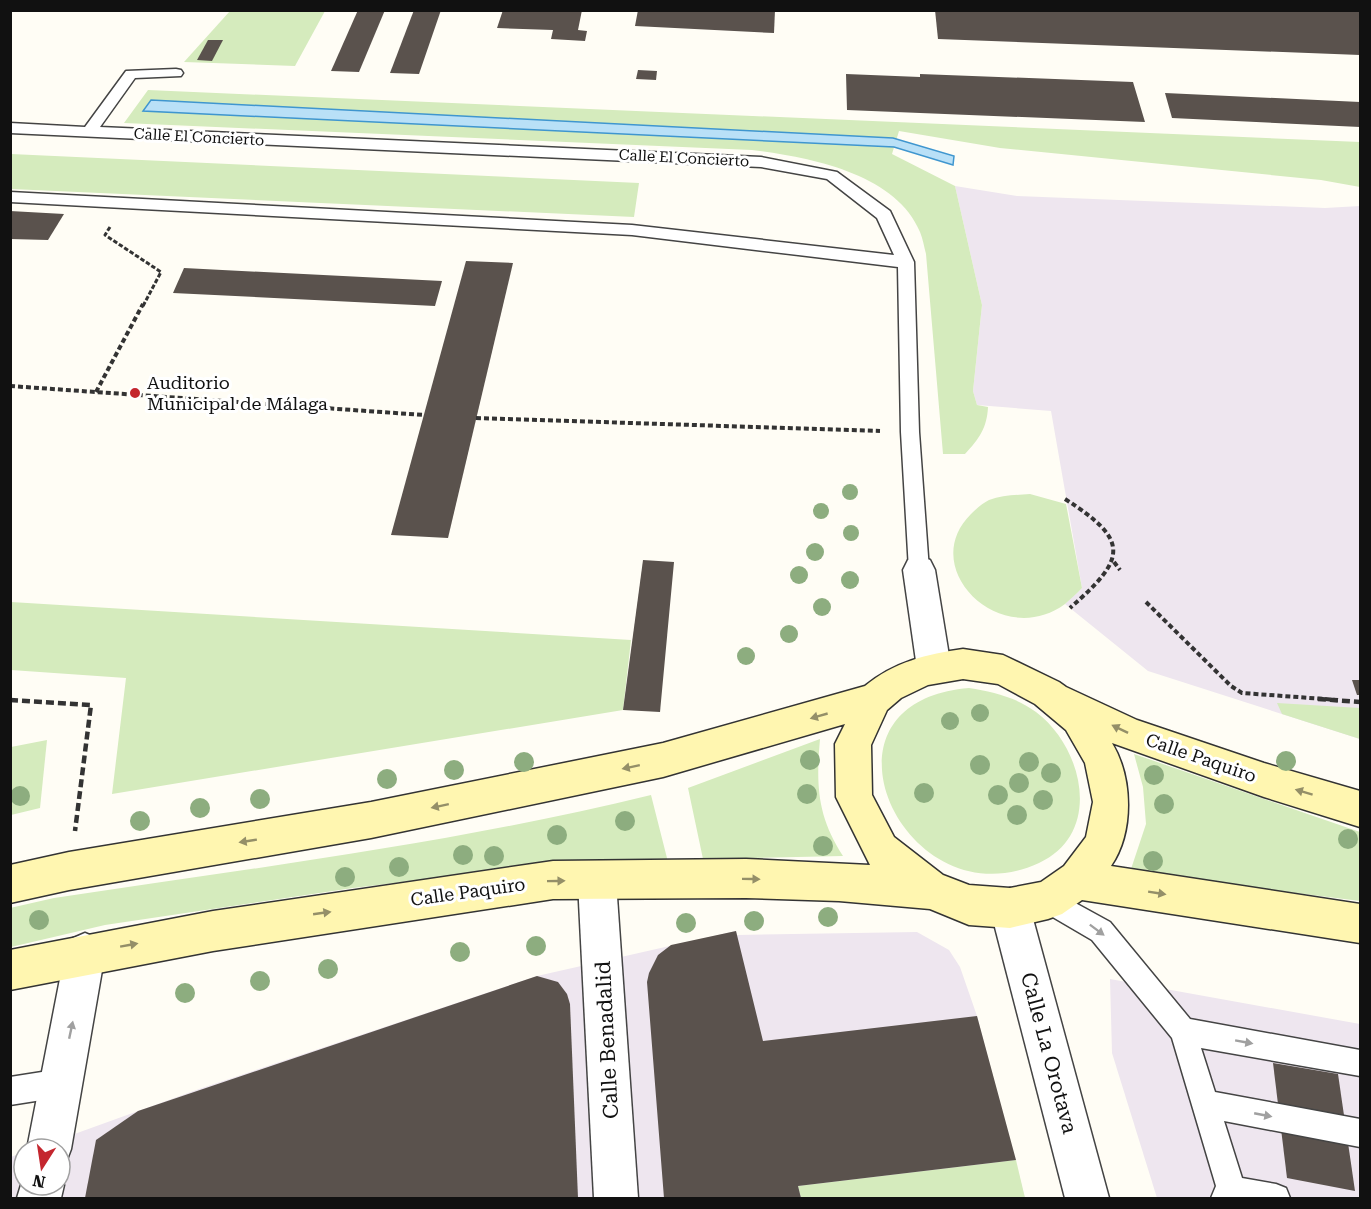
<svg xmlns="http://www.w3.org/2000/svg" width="1371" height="1209" viewBox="0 0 1371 1209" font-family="'Roboto Serif',serif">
<rect width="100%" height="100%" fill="#fffdf5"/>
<g fill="#eee6ef">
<polygon points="955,186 1017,196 1325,208 1360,206 1360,739 1148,671 1065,604 1082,588 1051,411 977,405 973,391 982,305"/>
<polygon points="736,931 737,935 917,932 949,950 960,967 977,1016 1025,1198 11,1198 11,1157 24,1152 24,1185 60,1185 60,1149 33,1149 199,1089 537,976"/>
<polygon points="1110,979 1360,1024 1360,1198 1157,1198 1112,1053"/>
</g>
<g fill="#d5ebbd">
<polygon points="230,11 325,11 295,66 184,62"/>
<path d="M 148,90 L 1360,142 L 1360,187 L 1321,180 L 1000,148 L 899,131 L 892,154 L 955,186 L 982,305 L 973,391 L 977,405 L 988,407 C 987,428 979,439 965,454 L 943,454 L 926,254 C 924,247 923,239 920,232 C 896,173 808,157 752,150 L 124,123 Z"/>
<polygon points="11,154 639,183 634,217 11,189"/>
<path d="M 1030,494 L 1066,504 L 1082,588 C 1077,593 1071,599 1065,604 C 1001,651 916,568 971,514 C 976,509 983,503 989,500 C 1002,495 1016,495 1030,494 Z"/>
<polygon points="11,602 631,640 623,710 112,794 126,678 11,670"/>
<path d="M 969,688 C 993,692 1016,697 1036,712 C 1084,748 1103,834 1039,863 C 906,925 800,702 969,688 Z"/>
<polygon points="1277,703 1360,708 1360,739 1282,714"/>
<path d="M 820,739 C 816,785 817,816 843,856 L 703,859 L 688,788 Z"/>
<polygon points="47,740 40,808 11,815 11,747"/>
<polygon points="1134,754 1360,832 1360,901 1130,872 1146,824 1143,787"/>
<path d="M 651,795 L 668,862 L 453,876 L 353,888 L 105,925 L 11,947 L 10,908 L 54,898 C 254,868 455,843 651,795 Z"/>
<polygon points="1016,1160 1025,1198 801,1198 798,1186"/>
</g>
<polygon fill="#b9e0f7" stroke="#3f96cf" stroke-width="1.5" points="151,100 893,138 954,156 953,165 894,147 143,111"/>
<g fill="#5a524d">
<polygon points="358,10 385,10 359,72 331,71"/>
<polygon points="414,10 441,10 419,74 390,73"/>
<polygon points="503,10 582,10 578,30 587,31 585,41 551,39 553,30 497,28"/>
<polygon points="638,10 775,10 774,33 635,26"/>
<polygon points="935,10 1360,10 1360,55 938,39"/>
<polygon points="208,40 223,40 212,61 197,60"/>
<polygon points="638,70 657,71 656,80 636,79"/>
<polygon points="846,74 920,77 920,74 1133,82 1145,122 847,110"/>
<polygon points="1165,93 1360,102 1360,127 1172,118"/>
<polygon points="10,211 64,214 48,240 10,239"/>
<polygon points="466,261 513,263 448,538 391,535"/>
<polygon points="184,268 442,281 435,306 173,293"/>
<polygon points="643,560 674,562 660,712 623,710"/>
<polygon points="1352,680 1360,680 1360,695 1357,695"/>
<polygon points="736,931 763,1041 977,1016 1016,1160 798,1186 801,1198 664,1198 647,982 649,973 658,955 671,945"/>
<polygon points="537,976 558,982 567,994 570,1004 578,1198 85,1198 96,1140 138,1111"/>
<polygon points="1273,1063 1338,1074 1355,1191 1287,1178"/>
</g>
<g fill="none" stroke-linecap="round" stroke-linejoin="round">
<defs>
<g id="service">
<polygon points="176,69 181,70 183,73 181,76 135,78 100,127 761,157 837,172 890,211 914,262 919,432 929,570 926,576 919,579 912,576 909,570 901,432 898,267 632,235 10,202 10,192 632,225 894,255 877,218 827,179 761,167 10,133 10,123 85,127 126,71"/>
<polygon points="1048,888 1110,922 1190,1019 1360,1050 1360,1076 1201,1048 1215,1092 1360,1119 1360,1147 1224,1121 1242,1178 1276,1184 1286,1188 1290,1198 1211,1198 1216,1186 1172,1038 1092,940 1039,909 1036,900 1039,891"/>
<polygon points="61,1069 71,1073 75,1083 71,1093 61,1097 10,1105 10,1077"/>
</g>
<g id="minor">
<polygon points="919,556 930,560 935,570 951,668 946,679 934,683 922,679 917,668 903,570 908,560"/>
<polygon points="597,863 611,868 616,882 638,1198 594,1198 578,882 583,868"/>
<polygon points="1010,888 1024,894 1030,908 1109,1198 1065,1198 990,908 996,894"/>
<polygon points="85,933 99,939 105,953 71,1149 65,1165 60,1166 60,1149 27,1149 65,953 71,939"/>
<polygon points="24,1175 24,1185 60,1185 60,1175 64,1185 61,1198 17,1198"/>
</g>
<path id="secondary" d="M 963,649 L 1003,655 L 1059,682 L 1066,687 L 1137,720 L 1264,763 L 1360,791 L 1360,827 L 1264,797 L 1112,743 C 1133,778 1134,832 1111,866 L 1360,904 L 1360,943 L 1082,900 L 1062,914 L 1048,919 L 1010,928 L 969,925 L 930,909 L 839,901 L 746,898 L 553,899 L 213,951 L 10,990 L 10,950 L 213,911 L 553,861 L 746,859 L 870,865 L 836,797 L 835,744 L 845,724 L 663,777 L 371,838 L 69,890 L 10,903 L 10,865 L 69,852 L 371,802 L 663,743 L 865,686 C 894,662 927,654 963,649 ZM 963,679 L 998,684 L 1035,704 L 1066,730 L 1085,763 L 1093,802 L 1086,837 L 1064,866 L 1041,882 L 1010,888 L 969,885 L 943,875 L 894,837 L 872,795 L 871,745 L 887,710 L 901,698 L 928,685 Z"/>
</defs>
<use href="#service" stroke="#444" stroke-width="3"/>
<use href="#minor" stroke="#444" stroke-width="3"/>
<use href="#secondary" stroke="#333" stroke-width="3"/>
<polyline stroke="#333" stroke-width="3" stroke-dasharray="4.5 2" stroke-linecap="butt" points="110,227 105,235 161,272 143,306"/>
<g stroke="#333" stroke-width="4" stroke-dasharray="5 3" stroke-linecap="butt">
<polyline points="10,386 424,415"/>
<polyline points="96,392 143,304"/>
<polyline points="476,418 880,431"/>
<path d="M 1065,499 C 1131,541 1126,559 1070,608"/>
<polyline points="1114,562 1120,570"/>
<polyline points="1146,602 1231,686 1242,693 1338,700"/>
<polyline points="10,700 15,700"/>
</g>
<g stroke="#333" stroke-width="4.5" stroke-dasharray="8 4" stroke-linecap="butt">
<polyline points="1318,699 1360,702"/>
<polyline points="10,700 91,705 75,831"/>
</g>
<use href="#service" fill="#fff" fill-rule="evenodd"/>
<use href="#minor" fill="#fff" fill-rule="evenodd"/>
<use href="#secondary" fill="#fff6b0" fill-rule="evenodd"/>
</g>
<g fill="#8dad7f">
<circle cx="850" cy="492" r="8"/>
<circle cx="821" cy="511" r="8"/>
<circle cx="851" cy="533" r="8"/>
<circle cx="815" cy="552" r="9"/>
<circle cx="799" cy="575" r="9"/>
<circle cx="850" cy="580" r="9"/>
<circle cx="822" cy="607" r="9"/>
<circle cx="789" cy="634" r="9"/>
<circle cx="746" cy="656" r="9"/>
<circle cx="980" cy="713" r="9"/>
<circle cx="950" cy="721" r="9"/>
<circle cx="810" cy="760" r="10"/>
<circle cx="1286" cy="761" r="10"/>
<circle cx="524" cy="762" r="10"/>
<circle cx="1029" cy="762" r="10"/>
<circle cx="980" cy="765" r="10"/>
<circle cx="454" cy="770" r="10"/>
<circle cx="1051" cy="773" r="10"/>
<circle cx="1154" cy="775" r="10"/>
<circle cx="387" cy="779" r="10"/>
<circle cx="1019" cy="783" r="10"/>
<circle cx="924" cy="793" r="10"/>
<circle cx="807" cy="794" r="10"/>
<circle cx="998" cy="795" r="10"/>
<circle cx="20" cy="796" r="10"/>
<circle cx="260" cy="799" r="10"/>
<circle cx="1043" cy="800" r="10"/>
<circle cx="1164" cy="804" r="10"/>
<circle cx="200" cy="808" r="10"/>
<circle cx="1017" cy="815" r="10"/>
<circle cx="140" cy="821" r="10"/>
<circle cx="625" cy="821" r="10"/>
<circle cx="557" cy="835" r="10"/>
<circle cx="1348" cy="839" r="10"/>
<circle cx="823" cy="846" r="10"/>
<circle cx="463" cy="855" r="10"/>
<circle cx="494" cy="856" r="10"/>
<circle cx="1153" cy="861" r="10"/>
<circle cx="399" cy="867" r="10"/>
<circle cx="345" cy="877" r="10"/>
<circle cx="828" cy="917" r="10"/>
<circle cx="39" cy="920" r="10"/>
<circle cx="754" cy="921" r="10"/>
<circle cx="686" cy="923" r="10"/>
<circle cx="536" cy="946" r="10"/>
<circle cx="460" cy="952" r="10"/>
<circle cx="328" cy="969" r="10"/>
<circle cx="260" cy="981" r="10"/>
<circle cx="185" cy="993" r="10"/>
</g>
<defs><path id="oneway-solid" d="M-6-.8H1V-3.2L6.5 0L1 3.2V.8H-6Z" transform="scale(1.5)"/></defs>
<g fill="#948f68">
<use href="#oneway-solid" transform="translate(819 716) rotate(164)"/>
<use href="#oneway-solid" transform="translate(1120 729) rotate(-154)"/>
<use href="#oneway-solid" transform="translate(631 767) rotate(168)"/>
<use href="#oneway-solid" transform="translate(1304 792) rotate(-163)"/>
<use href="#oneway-solid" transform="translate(440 806) rotate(168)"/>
<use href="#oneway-solid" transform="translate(248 841) rotate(171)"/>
<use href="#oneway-solid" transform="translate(751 879) rotate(1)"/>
<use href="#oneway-solid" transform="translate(556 881) rotate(-1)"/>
<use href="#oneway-solid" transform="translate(1157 893) rotate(9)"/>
<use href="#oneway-solid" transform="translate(322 913) rotate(-8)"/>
<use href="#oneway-solid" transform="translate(129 945) rotate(-10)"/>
</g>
<g fill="#a0a0a0">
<use href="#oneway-solid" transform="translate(1097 930) rotate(37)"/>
<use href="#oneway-solid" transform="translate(71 1030) rotate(-78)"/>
<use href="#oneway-solid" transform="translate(1244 1042) rotate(10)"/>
<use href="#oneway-solid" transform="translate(1263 1115) rotate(11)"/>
</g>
<circle fill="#c4262e" stroke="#fff" stroke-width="2" cx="135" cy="393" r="6"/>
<g text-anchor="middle" stroke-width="6" stroke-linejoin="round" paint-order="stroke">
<g font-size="15" fill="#111" stroke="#fff">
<text transform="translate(199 137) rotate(3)" y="5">Calle El Concierto</text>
<text transform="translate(684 158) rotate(3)" y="5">Calle El Concierto</text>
</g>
<g font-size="18" fill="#111" stroke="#fff" text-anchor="start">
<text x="147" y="389">Auditorio<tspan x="147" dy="21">Municipal de Málaga</tspan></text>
</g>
<g font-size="18" fill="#111" stroke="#fff">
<text transform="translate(1201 758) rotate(19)" y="6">Calle Paquiro</text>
<text transform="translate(468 892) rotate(-8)" y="6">Calle Paquiro</text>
</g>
<g font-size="21" fill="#111" stroke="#fff">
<text transform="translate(607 1040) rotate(-93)" y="7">Calle Benadalid</text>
<text transform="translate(1049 1053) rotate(75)" y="7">Calle La Orotava</text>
</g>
</g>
<rect width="1371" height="1209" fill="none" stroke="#111111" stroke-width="24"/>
<g transform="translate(42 1167) rotate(192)"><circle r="28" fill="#ffffff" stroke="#a0a0a0" stroke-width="1.5"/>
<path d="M0-4.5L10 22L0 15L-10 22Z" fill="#c4262e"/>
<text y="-9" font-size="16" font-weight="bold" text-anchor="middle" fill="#111111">N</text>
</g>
</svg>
